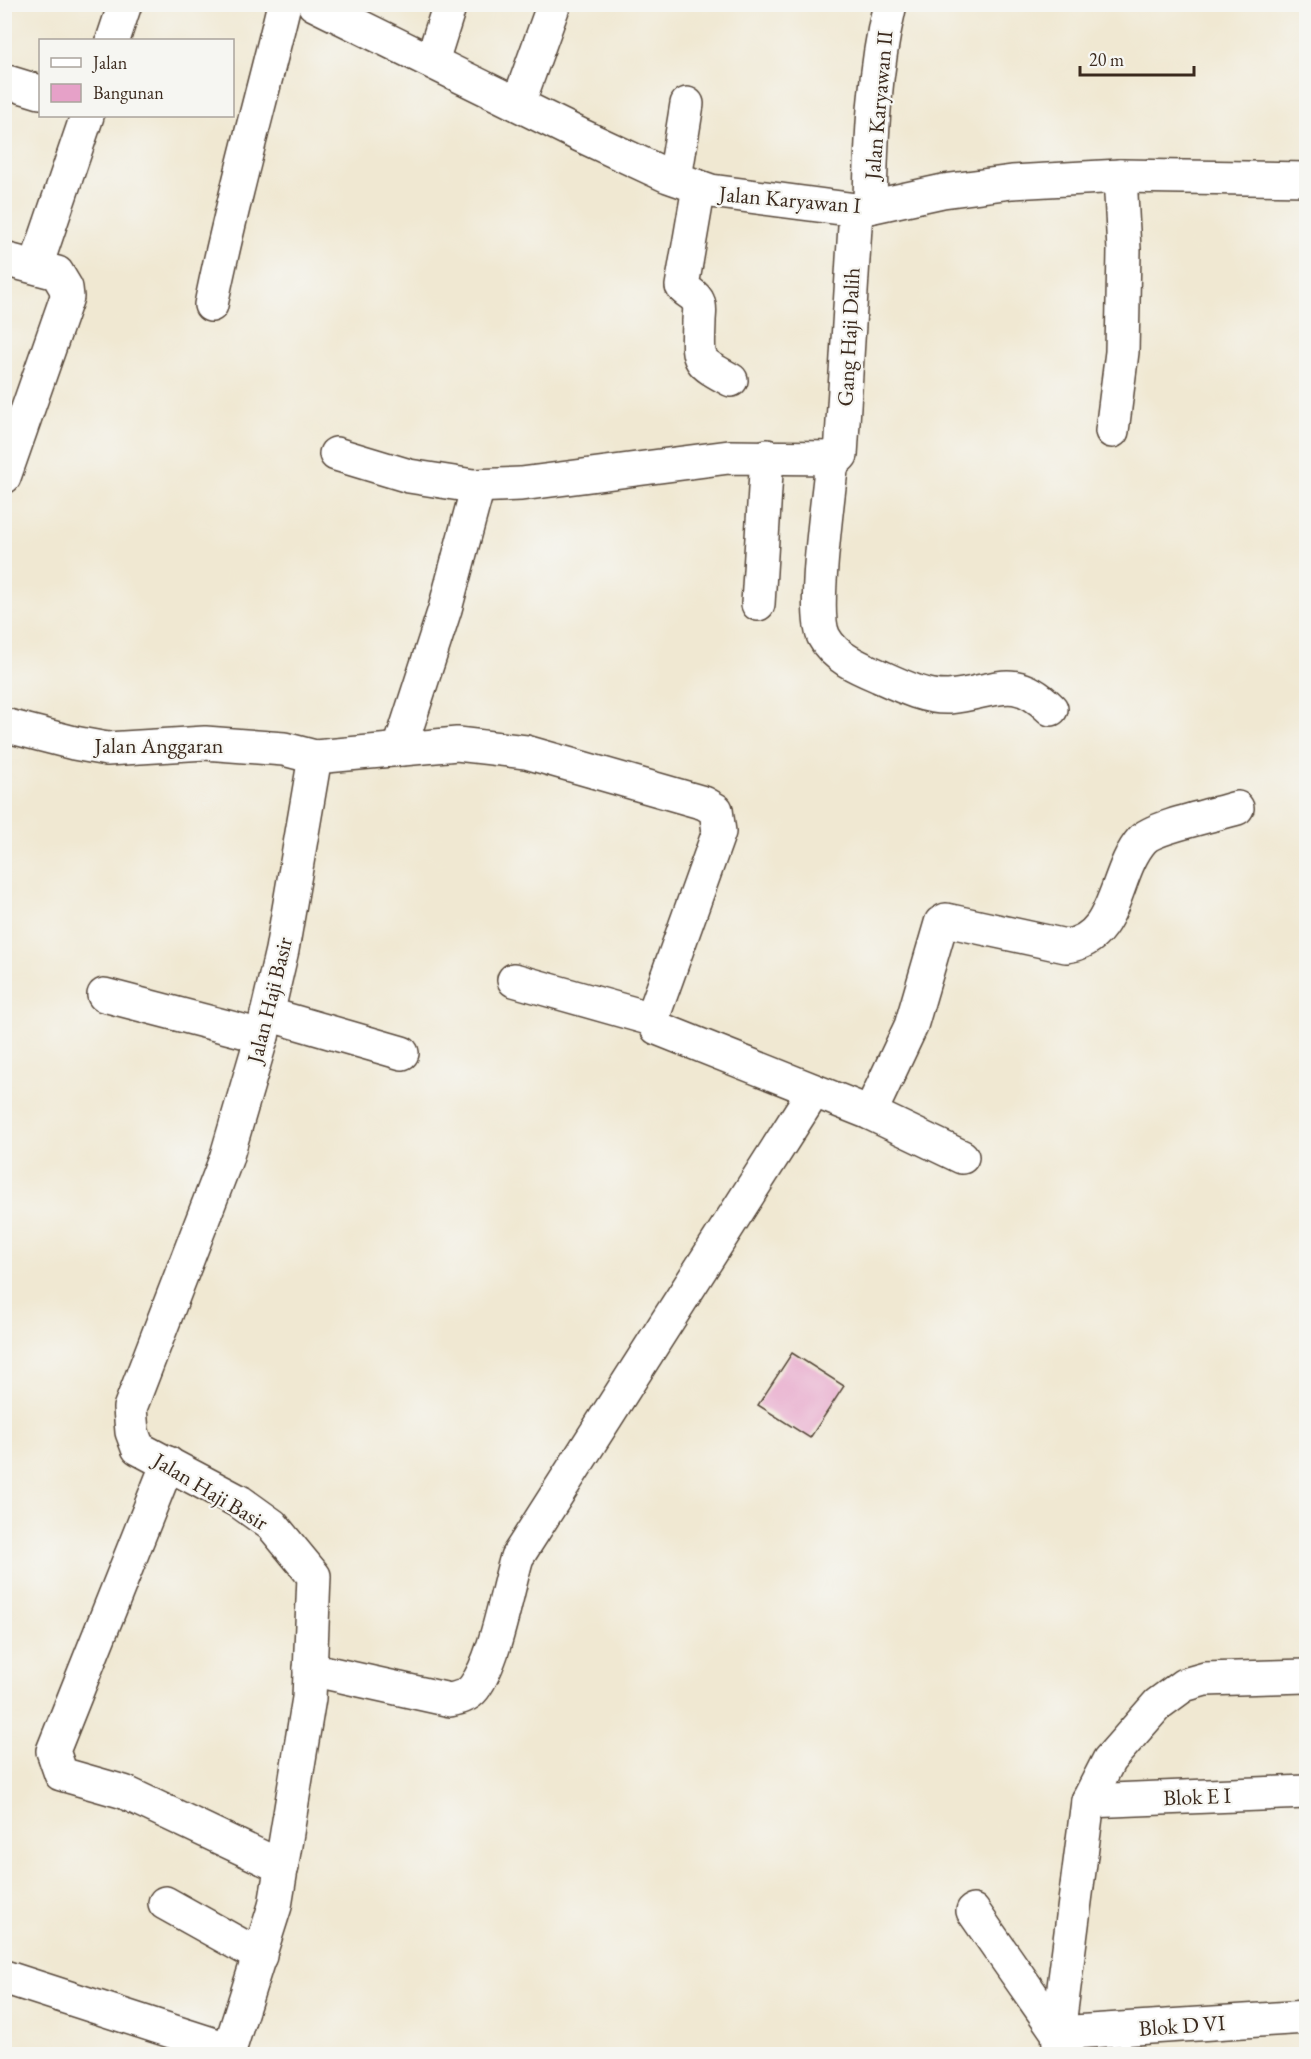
<svg xmlns="http://www.w3.org/2000/svg" width="1311" height="2059" viewBox="0 0 1311 2059" font-family="'EB Garamond',serif">
<rect width="100%" height="100%" fill="#f6f6f2"/>
<filter id="ink" filterUnits="userSpaceOnUse"><feTurbulence type="fractalNoise" baseFrequency=".0167" numOctaves="2"/><feDisplacementMap in="SourceGraphic" scale="12" xChannelSelector="R" yChannelSelector="G"/><feConvolveMatrix kernelMatrix="1 2 1 2 8 2 1 2 1" color-interpolation-filters="sRGB"/></filter>
<filter id="wash" filterUnits="userSpaceOnUse"><feTurbulence type="fractalNoise" baseFrequency=".008" numOctaves="4" result="noise"/><feDisplacementMap in="SourceGraphic" scale="24" xChannelSelector="R" yChannelSelector="G"/><feGaussianBlur stdDeviation="1.35" result="paint"/><feColorMatrix in="noise" values="0 0 0 0 0 0 0 0 0 0 0 0 0 0 0 0 0 1.4 0 .05"/><feComposite in="paint" operator="in"/></filter>
<g filter="url(#wash)">
<rect width="100%" height="100%" fill="#f0e8d2"/>
<g id="blocks">
<polygon fill="#e6a1c8" points="792,1353 844,1386 810,1438 758,1405"/>
</g>
</g>
<g filter="url(#ink)">
<use href="#blocks" fill-opacity="0" stroke="#564639" stroke-width="1.5"/>
<g fill="none" stroke-linecap="round" stroke-linejoin="round">
<defs>
<g id="minor">
<polyline points="314,4 580,135 668,176 711,191 856,210 943,191 1012,182 1120,176 1306,179"/>
<polyline points="113,40 125,4"/>
<polyline points="432,61 450,4"/>
<polyline points="4,81 40,92"/>
<polyline points="518,104 554,4"/>
<polyline points="675,178 687,104"/>
<path d="M 699,187 L 682,286 C 687,293 695,294 698,302 C 701,308 699,315 699,321 C 698,361 694,360 731,380"/>
<path d="M 870,207 C 871,139 874,71 890,4"/>
<polyline points="4,259 57,273 66,288 67,297 4,477"/>
<polyline points="36,266 87,116"/>
<path d="M 211,305 C 231,204 260,105 284,4"/>
<polyline points="1112,431 1122,352 1124,250 1120,176"/>
<polyline points="336,454 409,476 473,486 521,484 729,457 838,458 841,455 856,210"/>
<path d="M 832,460 C 829,494 811,612 824,637 C 835,658 860,668 879,676 C 901,686 925,698 949,697 C 994,693 1013,671 1051,709"/>
<polyline points="758,604 767,456"/>
<polyline points="4,725 74,743 107,749 205,743 284,749 315,757 457,744 526,752 704,803 716,810 719,832 652,1019 657,1028 870,1113 962,1157"/>
<polyline points="400,748 445,609 478,486"/>
<polyline points="514,980 652,1019"/>
<polyline points="104,995 262,1036"/>
<polyline points="267,1014 402,1053"/>
<path d="M 870,1113 L 911,1026 L 941,923 L 946,920 L 1066,946 C 1118,940 1113,873 1142,840 C 1153,827 1218,814 1237,808"/>
<polyline points="168,1463 53,1751 61,1774 124,1792 282,1867"/>
<path d="M 310,1669 L 450,1700 C 459,1698 468,1696 474,1688 C 496,1659 506,1593 517,1557 L 814,1091"/>
<polyline points="1306,1676 1205,1679 1184,1685 1158,1704 1109,1760 1088,1801 1058,2033 1306,2017"/>
<polyline points="1088,1801 1306,1792"/>
<polyline points="165,1903 260,1956"/>
<polyline points="973,1911 1058,2033 1059,2044"/>
<polyline points="4,1977 230,2050"/>
<polyline points="228,2054 275,1906 309,1698 314,1576 272,1525 240,1502 138,1448 132,1432 130,1408 226,1159 262,1036 282,950 315,757"/>
</g>
</defs>
<use href="#minor" stroke="#564639" stroke-width="36"/>
<use href="#minor" stroke="#fff" stroke-width="33"/>
</g>
</g>
<g text-anchor="middle" stroke-width="4.5" stroke-linejoin="round" paint-order="stroke">
<g font-size="22" fill="#3b2a1e" stroke="#f6f6f2">
<text transform="translate(878 105) rotate(-85)" y="8">Jalan Karyawan II</text>
<text transform="translate(790 199) rotate(5)" y="8">Jalan Karyawan I</text>
<text transform="translate(848 337) rotate(-87)" y="8">Gang Haji Dalih</text>
<text x="159" y="753">Jalan Anggaran</text>
<text transform="translate(269 1000) rotate(-76)" y="8">Jalan Haji Basir</text>
<text transform="translate(211 1491) rotate(31)" y="8">Jalan Haji Basir</text>
<text transform="translate(1197 1796) rotate(-2)" y="8">Blok E I</text>
<text transform="translate(1182 2025) rotate(-4)" y="8">Blok D VI</text>
</g>
</g>
<rect width="1311" height="2059" fill="none" stroke="#f6f6f2" stroke-width="24"/>
<rect x="39" y="39" width="195" height="78" fill="#f6f6f2" stroke="#aba49d" stroke-width="1.5"/>
<rect x="51" y="58" width="30" height="9" fill="#ffffff" stroke="#aba49d" stroke-width="1.5"/>
<text x="93" y="69" font-size="18" fill="#3b2a1e">Jalan</text>
<rect x="51" y="84" width="30" height="18" fill="#e6a1c8" stroke="#aba49d" stroke-width="1.5"/>
<text x="93" y="99" font-size="18" fill="#3b2a1e">Bangunan</text>
<path d="M1080 66v9h114v-9" fill="none" stroke="#3b2a1e" stroke-width="3"/>
<text x="1089" y="66" font-size="18" fill="#3b2a1e" stroke="#f6f6f2" stroke-width="4.5" paint-order="stroke">20 m</text>
</svg>
